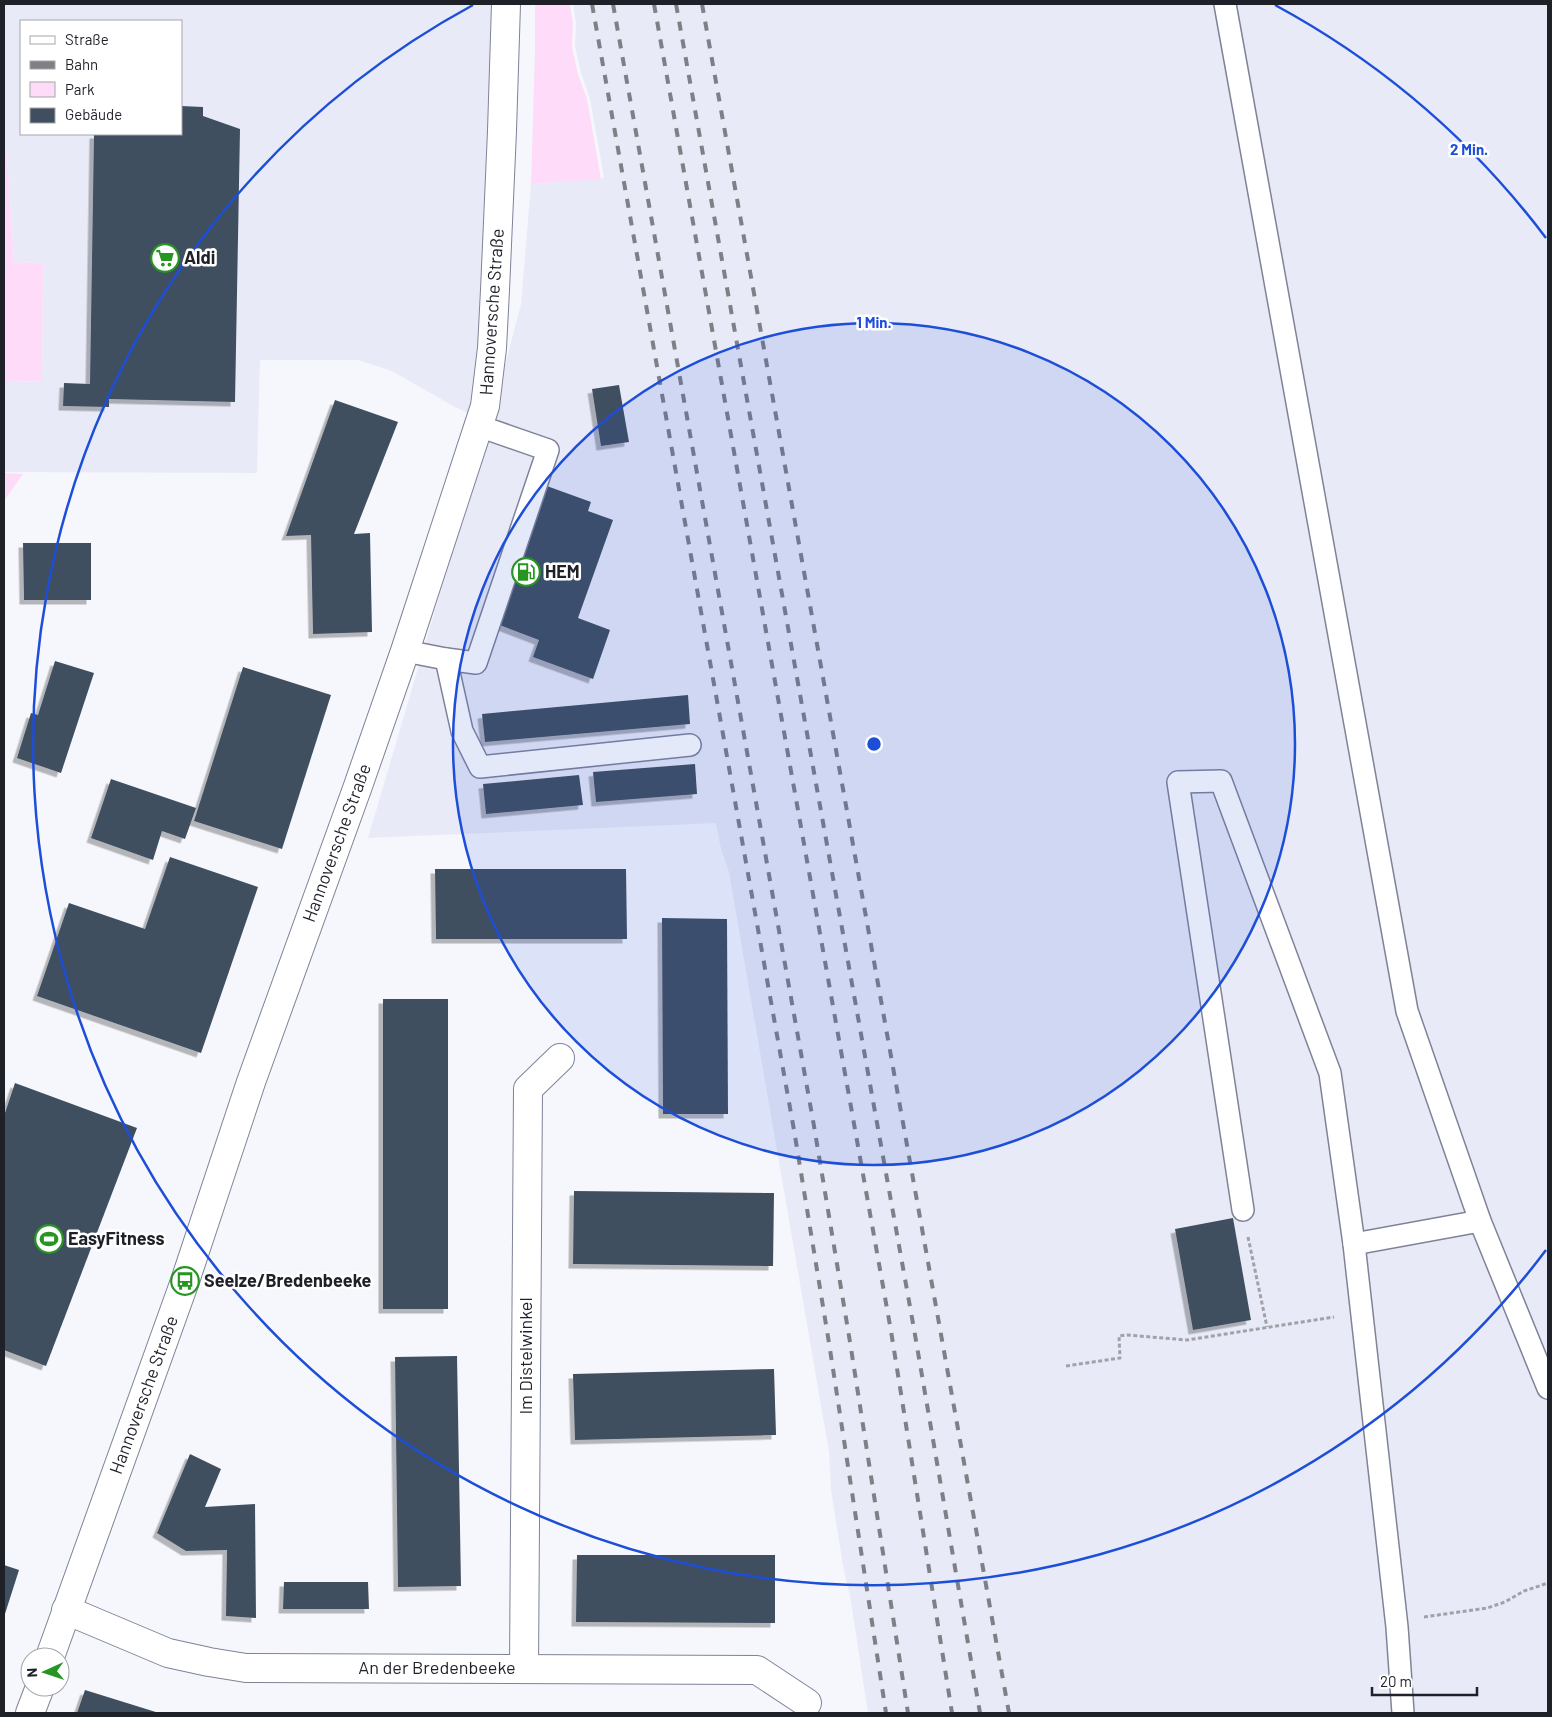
<svg xmlns="http://www.w3.org/2000/svg" width="1552" height="1717" viewBox="0 0 1552 1717" font-family="Barlow,sans-serif">
<defs>
<filter id="shadow"><feDropShadow dx="-4.5" dy="4.5" stdDeviation="0" flood-color="#0004"/></filter>
</defs>
<rect width="100%" height="100%" fill="#f6f7fc"/>
<path fill="#e8ebf7" fill-rule="evenodd" d="M 4,4 L 501,4 L 490,423 L 521,304 L 531,184 L 604,178 L 590,99 L 581,73 L 575,46 L 576,23 L 573,4 L 1548,4 L 1548,1713 L 868,1713 L 850,1596 L 843,1566 L 831,1490 L 829,1452 L 729,872 L 721,849 L 716,823 L 368,838 L 490,424 L 453,406 L 392,371 L 358,360 L 260,360 L 257,473 L 4,472 L 4,382 L 42,381 L 43,263 L 14,262 L 7,155 L 4,140 ZM 21,21 L 181,21 L 181,134 L 21,134 Z"/>
<g fill="#fedcf9">
<polygon points="535,4 570,4 573,23 572,47 578,74 587,99 601,179 531,184 535,48"/>
<polygon points="4,140 7,155 14,262 43,263 42,381 4,382"/>
<polygon points="4,473 23,474 4,501"/>
</g>
<g fill="#404f5f" filter="url(#shadow)">
<polygon points="181,106 203,107 203,116 240,129 235,402 109,399 109,407 63,406 64,383 90,384 94,134 181,134"/>
<polygon points="619,385 629,442 601,446 592,389"/>
<polygon points="335,400 398,422 354,534 370,533 372,632 313,634 311,535 286,536"/>
<polygon points="533,481 591,502 588,511 613,520 578,618 610,630 593,679 533,657 539,640 484,619"/>
<polygon points="23,543 91,543 91,600 24,600"/>
<polygon points="55,661 94,673 61,773 17,758 31,713 38,715"/>
<polygon points="243,667 331,695 282,849 194,821"/>
<polygon points="688,695 690,724 485,742 482,714"/>
<polygon points="695,764 697,794 596,802 593,772"/>
<polygon points="579,775 583,805 486,814 483,784"/>
<polygon points="111,779 196,808 185,839 162,831 153,860 91,838"/>
<polygon points="170,857 258,887 201,1053 37,996 69,903 145,929"/>
<polygon points="435,869 626,869 627,939 436,939"/>
<polygon points="662,918 727,919 728,1114 663,1114"/>
<rect x="383" y="999" width="65" height="310"/>
<polygon points="15,1083 137,1128 46,1366 4,1350 4,1116"/>
<polygon points="574,1191 774,1193 773,1266 573,1264"/>
<polygon points="1233,1218 1251,1320 1193,1330 1175,1229"/>
<polygon points="457,1356 461,1586 398,1587 395,1357"/>
<polygon points="774,1369 776,1435 575,1440 573,1374"/>
<polygon points="190,1454 221,1469 205,1507 255,1504 256,1618 226,1616 227,1550 186,1551 157,1533"/>
<polygon points="577,1555 775,1555 775,1623 576,1622"/>
<polygon points="4,1565 19,1570 4,1617"/>
<polygon points="284,1582 368,1582 369,1609 283,1609"/>
<polygon points="85,1690 159,1713 77,1713"/>
</g>
<g fill="none" stroke-linecap="round" stroke-linejoin="round">
<defs>
<g id="service">
<polyline points="1225,4 1407,1011 1480,1221 1548,1388"/>
<polyline points="405,651 446,659 476,663 548,450 479,426"/>
<polyline points="446,659 462,731 480,767 690,745"/>
<polyline points="1243,1210 1178,782 1221,781 1330,1073 1354,1244"/>
<polyline points="1403,1713 1397,1627 1354,1244 1480,1221"/>
</g>
<g id="minor">
<polyline points="66,1610 168,1653 209,1662 246,1668 757,1670 807,1703"/>
<polyline points="524,1668 528,1089 560,1058"/>
</g>
<g id="tertiary">
<polyline points="50,1657 185,1281 251,1082 358,786 405,651 485,406 492,348 495,290 502,131 506,4"/>
<polyline points="30,1713 40,1687"/>
</g>
</defs>
<use href="#service" stroke="#7e8398" stroke-width="24"/>
<use href="#minor" stroke="#7e8398" stroke-width="30"/>
<use href="#tertiary" stroke="#7e8398" stroke-width="30"/>
<g stroke="#a0a2a8" stroke-width="3" stroke-dasharray="4 2.5" stroke-linecap="butt">
<polyline points="1248,1237 1267,1327"/>
<polyline points="1066,1366 1120,1358 1119,1336 1127,1335 1187,1340 1334,1317"/>
<polyline points="1424,1617 1487,1608 1505,1602 1524,1591 1548,1583"/>
</g>
<use href="#service" stroke="#fff" stroke-width="21"/>
<use href="#minor" stroke="#fff" stroke-width="28"/>
<use href="#tertiary" stroke="#fff" stroke-width="28"/>
<g stroke="#7e8086" stroke-width="4" stroke-dasharray="9 9" stroke-linecap="butt">
<polyline points="592,4 794,1130 829,1343 886,1713"/>
<polyline points="613,4 814,1126 850,1342 908,1713"/>
<polyline points="654,4 891,1331 952,1713"/>
<polyline points="676,4 914,1329 980,1713"/>
<polyline points="702,4 1009,1713"/>
</g>
</g>
<circle cx="874" cy="744" r="421" fill="#1d4ed8" fill-opacity=".12"/>
<g fill="none" stroke="#1d4ed8" stroke-width="2.5">
<circle cx="874" cy="744" r="421"/>
<path d="M1546 1250A841 841 0 1 1 473 5M1275 5A841 841 0 0 1 1546 238"/>
</g>
<defs>
<symbol id="supermarket-ring" viewBox="-11 -11 22 22"><circle r="9.5" fill="#fff" stroke="#269521" stroke-width="1.5"/><path d="M-6-5.5h2.5l.6 2H6L4.5 2H-2.5L-4.4-4H-6ZM-1.5 3.2a1.3 1.3 0 1 0 .1 0ZM3 3.2a1.3 1.3 0 1 0 .1 0Z" fill="#269521"/></symbol>
<symbol id="fuel-ring" viewBox="-11 -11 22 22"><circle r="9.5" fill="#fff" stroke="#269521" stroke-width="1.5"/><path d="M-5.5-6h7V0h2V4h1.3V-2.5L3-4.5l.8-.8L6-3V5H2.5V1h-1V6h-7ZM-4.2-4.7v3.2H.2V-4.7Z" fill="#269521"/></symbol>
<symbol id="stadium-ring" viewBox="-11 -11 22 22"><circle r="9.5" fill="#fff" stroke="#269521" stroke-width="1.5"/><path d="M0-5a6.5 5 0 1 0 0 10a6.5 5 0 1 0 0-10ZM-3.5-1.8h7v3.6h-7Z" fill="#269521"/></symbol>
<symbol id="bus-ring" viewBox="-11 -11 22 22"><circle r="9.5" fill="#fff" stroke="#269521" stroke-width="1.5"/><path d="M-5-6H5V4H4V6H2V4H-2V6H-4V4H-5ZM-3.5-4V0h7V-4ZM-3.5 1.2v1.5H-2V1.2ZM2 1.2v1.5H3.5V1.2Z" fill="#269521"/></symbol>
</defs>
<g fill-rule="evenodd">
<use href="#supermarket-ring" x="149" y="242" width="32" height="32"/>
<use href="#fuel-ring" x="510" y="556" width="32" height="32"/>
<use href="#stadium-ring" x="33" y="1223" width="32" height="32"/>
<use href="#bus-ring" x="169" y="1265" width="32" height="32"/>
</g>
<g text-anchor="middle" stroke-width="5" stroke-linejoin="round" paint-order="stroke">
<g font-size="18" font-weight="bold" fill="#1f2129" stroke="#fff" text-anchor="start">
<text x="184" y="264">Aldi</text>
<text x="545" y="578">HEM</text>
<text x="68" y="1245">EasyFitness</text>
<text x="204" y="1287">Seelze/Bredenbeeke</text>
</g>
<g font-size="18" fill="#1f2129" stroke="#fff">
<text transform="translate(492 312) rotate(-86)" y="6">Hannoversche Straße</text>
<text transform="translate(337 843) rotate(-70)" y="6">Hannoversche Straße</text>
<text transform="translate(526 1356) rotate(-90)" y="6">Im Distelwinkel</text>
<text transform="translate(144 1395) rotate(-70)" y="6">Hannoversche Straße</text>
<text x="437" y="1674">An der Bredenbeeke</text>
</g>
</g>
<circle cx="874" cy="744" r="8" fill="#1d4ed8" stroke="#fff" stroke-width="2.5"/>
<g font-size="15" text-anchor="middle" font-weight="bold" fill="#1d4ed8" stroke="#fff" stroke-width="5" stroke-linejoin="round" paint-order="stroke">
<text x="1469" y="155">2 Min.</text>
<text x="874" y="328">1 Min.</text>
</g>
<rect width="1552" height="1717" fill="none" stroke="#1f2129" stroke-width="10"/>
<rect x="20" y="20" width="162" height="115" fill="#ffffff" stroke="#a5a6a9"/>
<rect x="30" y="36" width="25" height="8" fill="#ffffff" stroke="#a5a6a9"/>
<text x="65" y="45" font-size="15" fill="#1f2129">Straße</text>
<rect x="30" y="61" width="25" height="8" fill="#7e8086" stroke="#a5a6a9"/>
<text x="65" y="70" font-size="15" fill="#1f2129">Bahn</text>
<rect x="30" y="82" width="25" height="15" fill="#fedcf9" stroke="#a5a6a9"/>
<text x="65" y="95" font-size="15" fill="#1f2129">Park</text>
<rect x="30" y="108" width="25" height="15" fill="#404f5f" stroke="#a5a6a9"/>
<text x="65" y="120" font-size="15" fill="#1f2129">Gebäude</text>
<g transform="translate(45 1672) rotate(267)"><circle r="24" fill="#ffffff" stroke="#a5a6a9"/>
<path d="M0-4L9 19L0 12L-9 19Z" fill="#269521"/>
<text y="-8" font-size="14" font-weight="bold" text-anchor="middle" fill="#1f2129">N</text>
</g>
<path d="M1372 1687v8h105v-8" fill="none" stroke="#1f2129" stroke-width="2.5"/>
<text x="1380" y="1687" font-size="15" fill="#1f2129" stroke="#ffffff" stroke-width="4" paint-order="stroke">20 m</text>
</svg>
